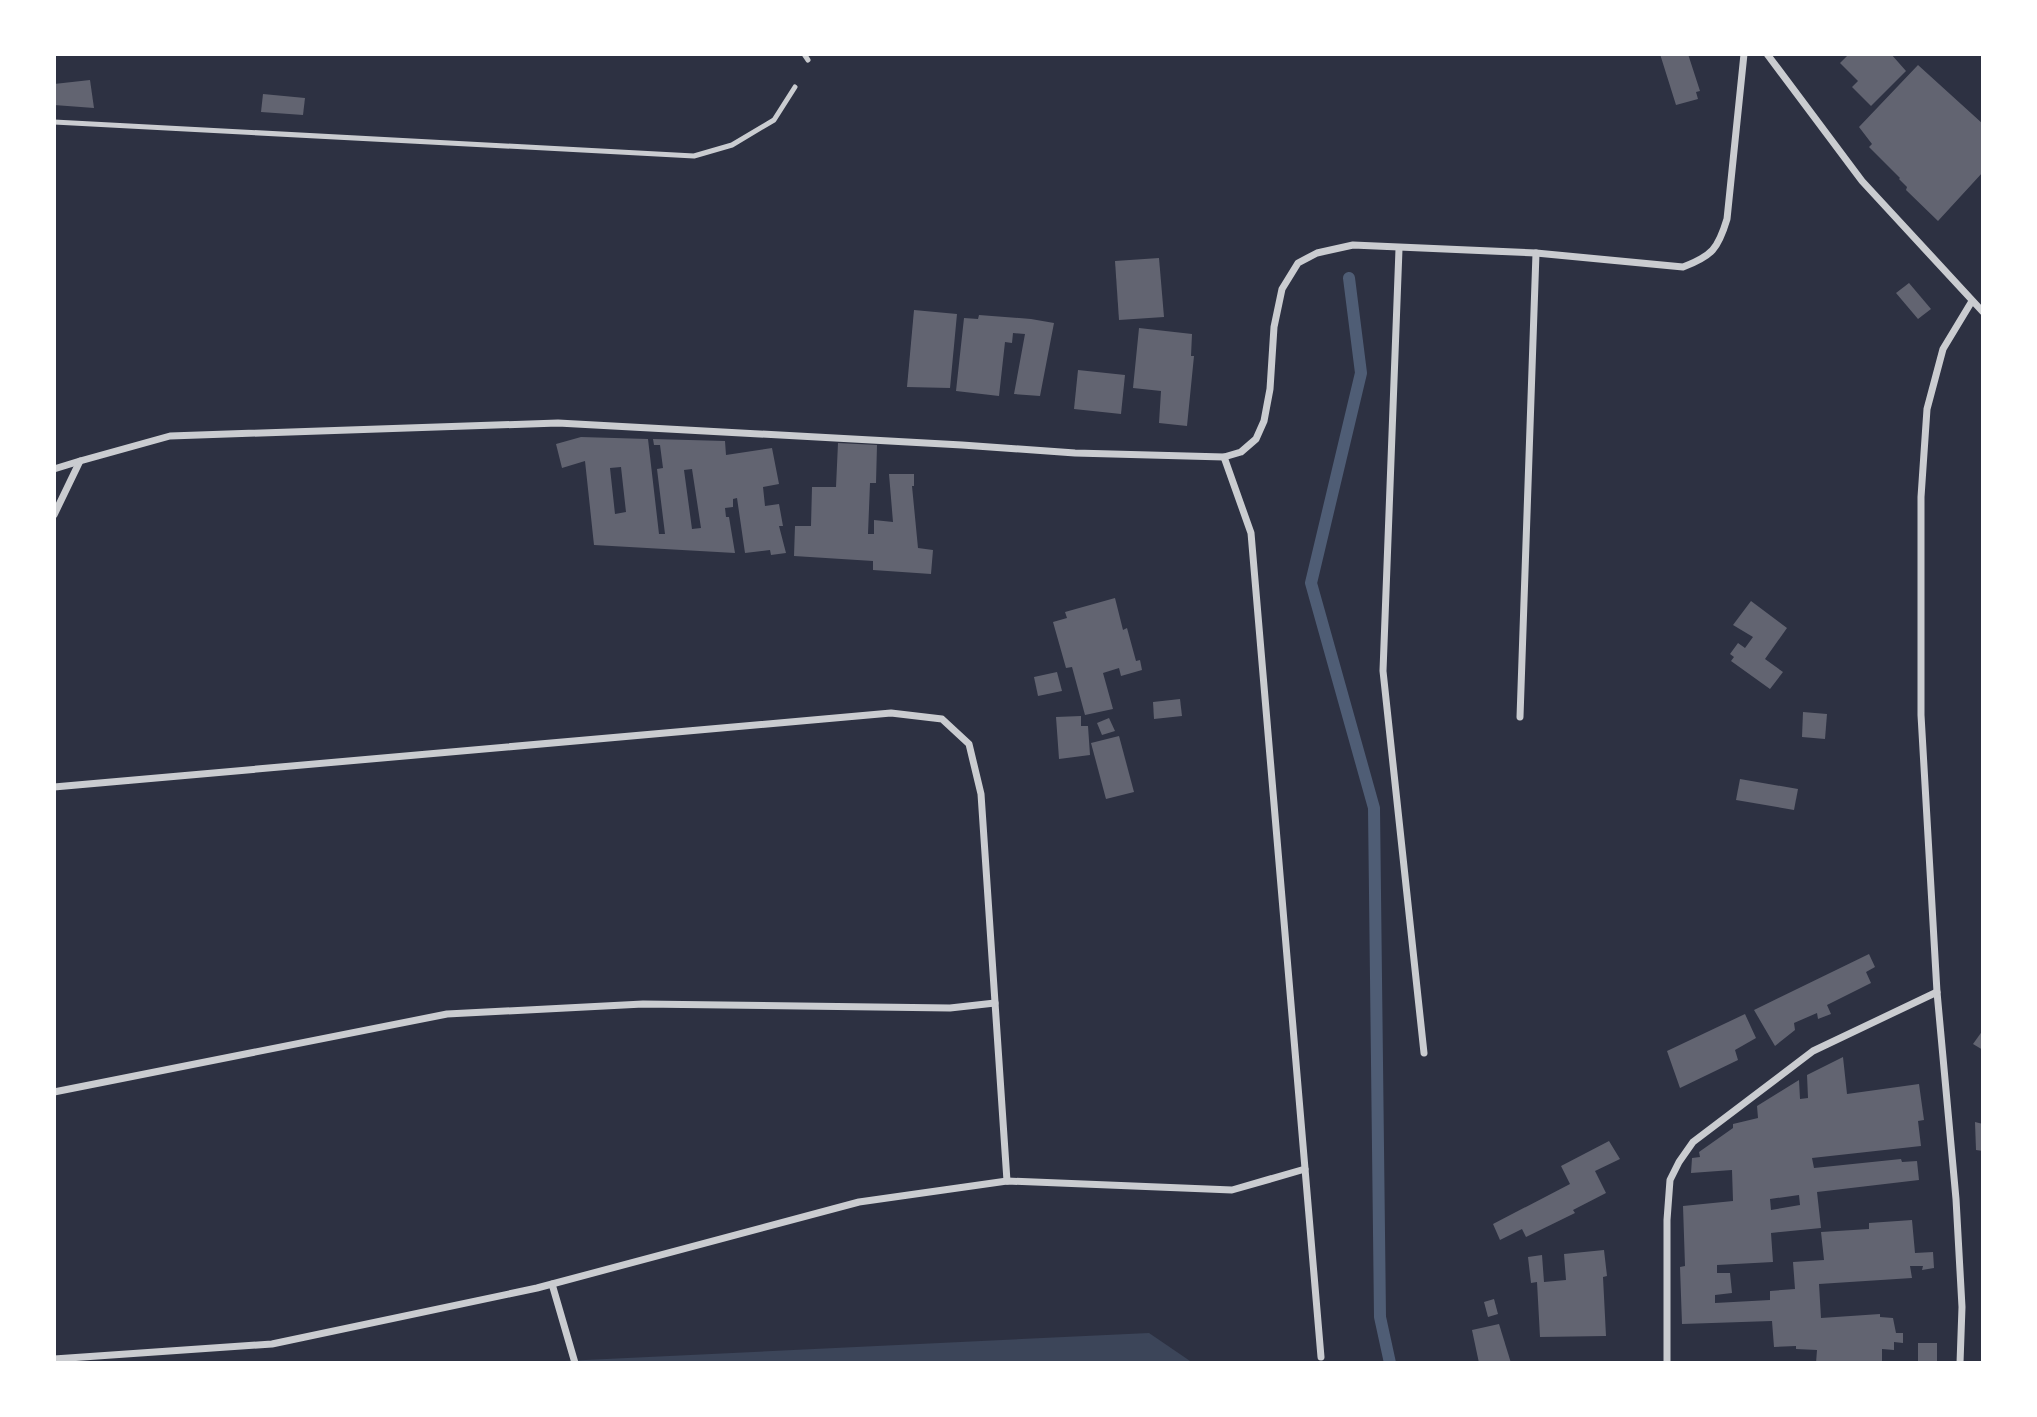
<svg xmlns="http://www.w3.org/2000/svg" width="2037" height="1417" viewBox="0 0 2037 1417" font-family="Montserrat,sans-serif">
<rect width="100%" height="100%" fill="#2d3142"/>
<polygon fill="#3c4559" points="1149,1333 1193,1363 522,1363"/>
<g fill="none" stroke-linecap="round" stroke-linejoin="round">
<polyline stroke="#4f5d75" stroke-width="12" points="1349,278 1361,373 1311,583 1374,808 1380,1317 1390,1363"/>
</g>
<g fill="#626471" fill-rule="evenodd">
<polygon points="1660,54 1688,54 1700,91 1696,92 1698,99 1676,105"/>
<polygon points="1849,54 1891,54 1906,71 1871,106 1852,87 1858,81 1840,63"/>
<polygon points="1918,65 1983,124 1983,172 1938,221 1906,190 1907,187 1899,179 1900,178 1869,147 1872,144 1859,127"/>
<polygon points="90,80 94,108 54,105 54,84"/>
<polygon points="263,94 305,98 303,115 261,112"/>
<polygon points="1159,258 1164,317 1119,320 1115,261"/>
<polygon points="1909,283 1931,309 1918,319 1896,293"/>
<polygon points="914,310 957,314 950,388 907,387"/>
<polygon points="979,315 1031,319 1054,323 1040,396 1014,394 1025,334 1013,333 1012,343 1005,342 999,396 956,391 964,318 978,319"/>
<polygon points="1139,328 1192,334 1191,356 1194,356 1187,426 1159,423 1161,391 1133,388"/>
<polygon points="1078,370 1125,375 1121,414 1074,409"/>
<path d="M 581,437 L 648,439 L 659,534 L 665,534 L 657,469 L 663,468 L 660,445 L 654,445 L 653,439 L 725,441 L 726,455 L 772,448 L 779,484 L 763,487 L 765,506 L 779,504 L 783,526 L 779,526 L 786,553 L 771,555 L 770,550 L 745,553 L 737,498 L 733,499 L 733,507 L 725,508 L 726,517 L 729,517 L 735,553 L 594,545 L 585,461 L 562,468 L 556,444 ZM 621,467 L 626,512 L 615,514 L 610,468 ZM 692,469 L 701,528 L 692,529 L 684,470 Z"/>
<polygon points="838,443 877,445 876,483 870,483 868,534 874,534 874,520 893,522 889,474 914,474 914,486 912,486 918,548 933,550 931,574 873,570 873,561 794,556 795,526 811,526 812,487 836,487"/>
<polygon points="1115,598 1123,630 1127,628 1136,661 1140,660 1142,670 1121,676 1119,668 1103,673 1113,709 1085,715 1072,667 1066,668 1053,622 1067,618 1065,612"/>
<polygon points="1751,601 1787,628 1765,659 1783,672 1770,689 1731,661 1734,657 1730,654 1738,643 1745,648 1753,637 1733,625"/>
<polygon points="1057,672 1062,691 1038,696 1034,677"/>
<polygon points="1180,699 1182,716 1154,719 1153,702"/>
<polygon points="1803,712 1827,714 1825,739 1802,737"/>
<polygon points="1081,716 1081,726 1088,726 1090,755 1059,759 1056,717"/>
<polygon points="1109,718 1115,731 1102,735 1097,723"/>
<polygon points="1119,736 1134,792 1106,799 1091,743"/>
<polygon points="1740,779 1798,789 1794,810 1736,800"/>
<polygon points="1869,954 1875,967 1866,972 1871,983 1827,1005 1831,1014 1818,1019 1817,1013 1794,1023 1795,1030 1775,1046 1754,1010"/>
<polygon points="1745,1014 1756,1038 1735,1050 1738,1060 1680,1088 1667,1051"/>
<polygon points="1983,1030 1983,1050 1973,1044"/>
<path d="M 1843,1057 L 1847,1094 L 1919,1084 L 1924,1120 L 1918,1121 L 1921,1146 L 1812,1158 L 1814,1168 L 1901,1159 L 1902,1162 L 1917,1161 L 1919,1180 L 1817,1192 L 1821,1228 L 1771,1233 L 1773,1262 L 1717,1265 L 1717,1273 L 1730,1273 L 1732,1293 L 1715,1295 L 1715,1303 L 1770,1300 L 1770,1291 L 1795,1289 L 1793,1262 L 1824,1260 L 1821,1232 L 1869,1229 L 1869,1223 L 1912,1220 L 1915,1253 L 1933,1252 L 1934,1268 L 1922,1270 L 1923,1266 L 1910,1266 L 1912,1278 L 1819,1284 L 1821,1318 L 1880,1314 L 1880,1317 L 1893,1318 L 1896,1333 L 1903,1333 L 1903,1343 L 1894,1342 L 1894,1350 L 1882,1349 L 1882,1363 L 1816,1363 L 1817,1350 L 1796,1349 L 1796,1346 L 1774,1347 L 1772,1321 L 1682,1324 L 1680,1267 L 1685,1266 L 1683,1206 L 1733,1201 L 1732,1170 L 1691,1173 L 1692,1158 L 1700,1157 L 1699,1152 L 1733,1128 L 1733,1124 L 1758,1118 L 1757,1106 L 1799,1080 L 1800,1099 L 1808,1098 L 1807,1075 ZM 1799,1195 L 1800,1205 L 1771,1210 L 1770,1199 Z"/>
<polygon points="1975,1122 1983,1124 1983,1151 1976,1150"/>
<polygon points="1609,1141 1620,1159 1595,1171 1606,1193 1573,1210 1575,1213 1526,1237 1522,1229 1500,1240 1493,1224 1570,1184 1561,1166"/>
<polygon points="1604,1250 1607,1276 1603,1277 1606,1336 1540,1337 1537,1282 1531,1283 1528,1257 1542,1255 1544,1282 1566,1280 1564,1254"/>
<polygon points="1494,1299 1498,1314 1488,1317 1484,1302"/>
<polygon points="1499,1324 1511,1363 1479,1363 1472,1330"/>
<rect x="1918" y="1343" width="19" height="20"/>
</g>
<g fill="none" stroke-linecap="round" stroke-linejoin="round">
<g stroke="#caccd0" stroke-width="5">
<polyline points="804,54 808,60"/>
<polyline points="54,122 694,156 732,145 774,120 795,87"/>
</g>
<g stroke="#caccd0" stroke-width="7">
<polyline points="1767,54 1862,181 1983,312"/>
<polyline points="1399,249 1383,671 1424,1053"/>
<polyline points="1224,457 1251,533 1321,1357"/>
<polyline points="54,469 80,461"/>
<path d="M 54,515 L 80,461 L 170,436 L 558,423 L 962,445 L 1075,453 L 1224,457 L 1241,452 L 1256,439 L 1264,421 L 1270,389 L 1274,327 L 1282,289 L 1298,263 L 1317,253 L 1353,245 L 1536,253 L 1683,267 C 1712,256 1718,249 1727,219 L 1744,54"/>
<polyline points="1520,717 1536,253"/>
<polyline points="54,787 891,713 942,719 969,744 981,794 1007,1181"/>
<polyline points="54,1092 447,1014 643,1004 950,1008 995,1003"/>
<polyline points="552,1284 575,1363"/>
<polyline points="54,1359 272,1344 537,1288 859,1202 1007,1181 1232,1190 1305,1169"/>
<polyline points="1667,1363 1667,1220 1670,1180 1679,1162 1693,1142 1813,1051 1937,992"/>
<polyline points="1960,1363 1962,1307 1956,1199 1937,992 1921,715 1921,497 1927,409 1943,349 1972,301"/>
</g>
</g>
<rect width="2037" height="1417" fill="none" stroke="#ffffff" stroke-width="112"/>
</svg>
